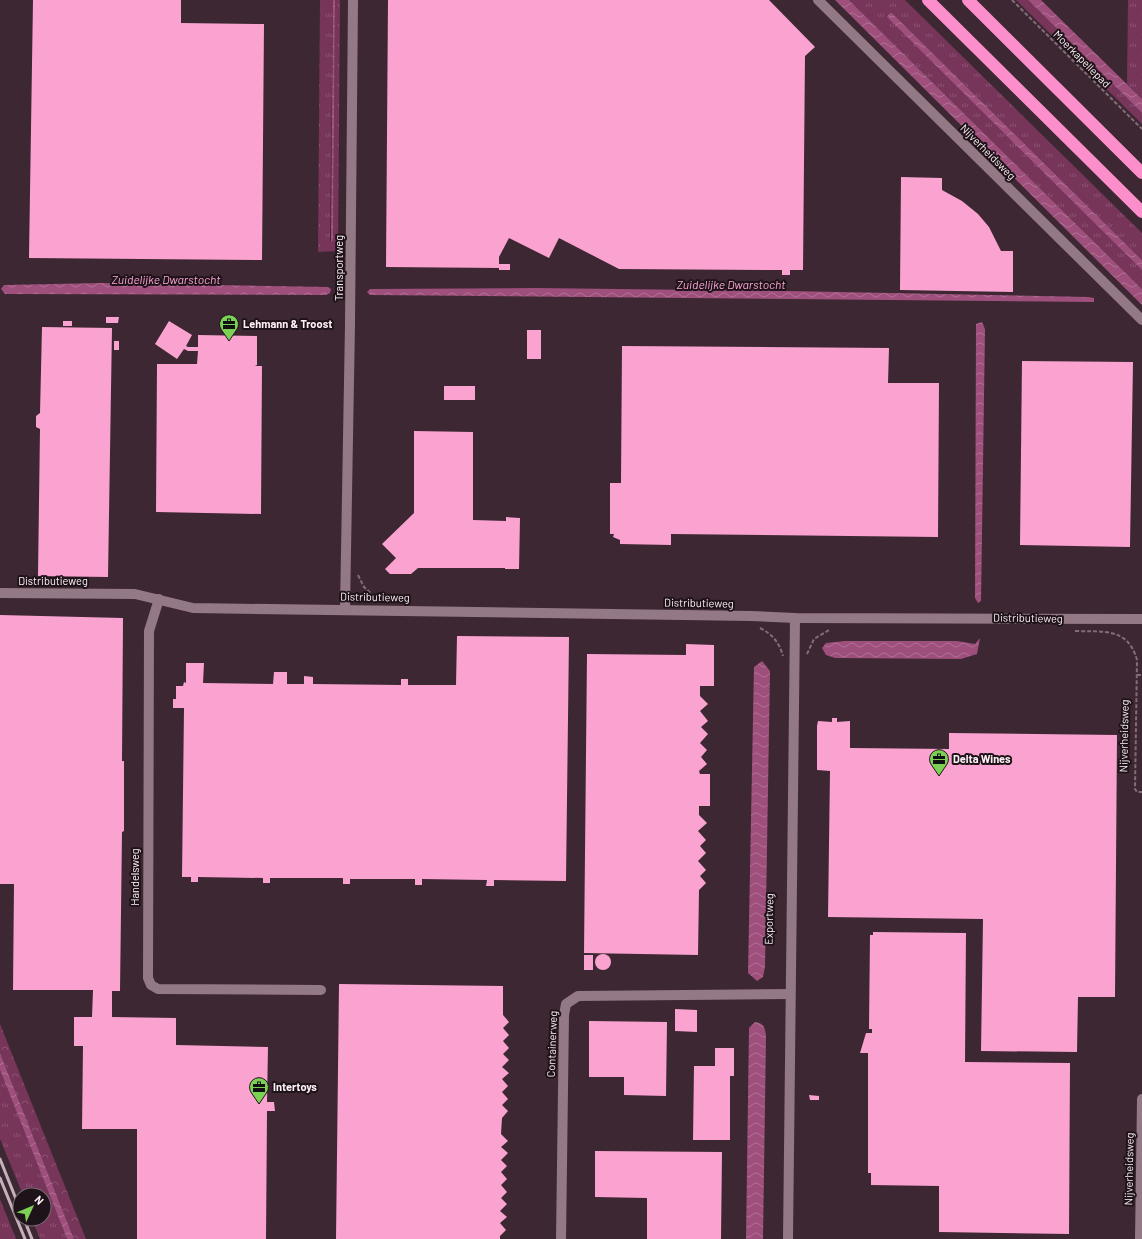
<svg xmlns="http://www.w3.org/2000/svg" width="1142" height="1239" viewBox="0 0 1142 1239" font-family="Barlow,sans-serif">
<defs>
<pattern id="grass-tufts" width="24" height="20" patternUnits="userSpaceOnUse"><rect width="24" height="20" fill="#77355a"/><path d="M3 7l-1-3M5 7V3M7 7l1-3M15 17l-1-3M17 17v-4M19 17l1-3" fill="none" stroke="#8b5372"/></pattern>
<pattern id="forest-crowns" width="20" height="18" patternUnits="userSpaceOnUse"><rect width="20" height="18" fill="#77355a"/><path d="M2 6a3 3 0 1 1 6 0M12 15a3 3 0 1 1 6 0" fill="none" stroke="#8b5372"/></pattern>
<pattern id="water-waves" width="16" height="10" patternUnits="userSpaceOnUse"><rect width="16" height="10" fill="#9e4f7b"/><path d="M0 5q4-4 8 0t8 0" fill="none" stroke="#b17195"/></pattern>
</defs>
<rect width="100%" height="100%" fill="#3d2732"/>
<g fill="url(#grass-tufts)">
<polygon points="320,0 333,0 330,241 333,242 335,0 340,0 338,251 318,252"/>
<polygon points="849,0 905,0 1142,233 1142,260 892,13 890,13 1142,270 1142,289"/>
<polygon points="1016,0 1028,0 1142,113 1142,124"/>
<polygon points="1128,0 1142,0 1142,99 1127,84"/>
<polygon points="0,1070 67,1239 40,1239 32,1219 44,1219 44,1195 23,1195 0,1139"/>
<polygon points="0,1199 16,1239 0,1239"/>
</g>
<polygon fill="url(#forest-crowns)" points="0,1024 86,1239 74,1239 0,1053"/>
<g fill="url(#water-waves)">
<polygon points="333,0 335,0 333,241 331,242"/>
<polygon points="835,0 849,0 1142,289 1142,305"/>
<polygon points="1028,0 1041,0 1142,99 1142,113"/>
<polygon points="890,13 892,13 1142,260 1142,270 887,17"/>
<polygon points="103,283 328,287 331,289 330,293 326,295 5,294 1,289 4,285"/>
<polygon points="535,288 789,291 1088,297 1094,298 1094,302 370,295 367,292 370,289"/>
<polygon points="982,322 985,329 981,601 978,603 975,598 976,324"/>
<polygon points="980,638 977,654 961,659 835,658 826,655 822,648 826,643 845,641 957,641 975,644"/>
<polygon points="762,661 770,671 765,967 763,977 757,981 748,973 754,667"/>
<path d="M 755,1022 C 764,1023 765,1028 766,1036 L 763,1239 L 746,1239 L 749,1028 Z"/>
<polygon points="0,1053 74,1239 67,1239 0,1070"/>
</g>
<g fill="#faa3d1">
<polygon points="33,0 181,0 181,23 264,24 262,260 29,258"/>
<polygon points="388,0 769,0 815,47 805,56 803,270 790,270 790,275 782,275 782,270 619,269 559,238 549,258 509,238 499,257 499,264 510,264 510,270 499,270 499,268 386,267"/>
<polygon points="901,177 942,178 942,190 962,201 978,214 989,227 1001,251 1013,251 1013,292 900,290"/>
<polygon points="106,317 119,317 118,323 106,323"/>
<rect x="63" y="321" width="9" height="5"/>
<polygon points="169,321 192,335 186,346 188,347 198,347 198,335 257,336 257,365 255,366 262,366 261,514 156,512 157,364 197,364 198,351 188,351 184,349 177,359 155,344"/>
<polygon points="42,327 112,328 108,577 38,576 40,429 36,427 36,416 40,413"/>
<rect x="527" y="330" width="14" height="29"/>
<rect x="114" y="341" width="5" height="9"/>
<polygon points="622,346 889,348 888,383 939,383 938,537 671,534 671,545 620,544 620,540 613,537 614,534 610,534 610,483 621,483"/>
<polygon points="1022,361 1133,362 1130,547 1020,545"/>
<rect x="444" y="386" width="31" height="14"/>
<polygon points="414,431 473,432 473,520 506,521 506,517 520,518 519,569 505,569 505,568 418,568 411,574 390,574 385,569 396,558 382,544 414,513"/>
<polygon points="0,615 123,618 122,761 124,761 124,831 122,832 120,991 112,991 112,1017 176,1018 176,1045 268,1047 267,1102 274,1102 275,1111 267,1111 266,1239 137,1239 137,1129 82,1129 83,1046 74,1046 74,1017 92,1017 93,990 13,990 14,884 0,884"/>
<polygon points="457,636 569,637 566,881 494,880 494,886 486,886 487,880 422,879 422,885 415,885 415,879 350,879 350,884 343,884 343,878 270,878 270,883 263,883 263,878 198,877 198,882 191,882 191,877 182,877 184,708 173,708 173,699 176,699 176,686 183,686 184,682 186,683 186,663 204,663 203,683 273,684 274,672 287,672 287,684 304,684 304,676 313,677 313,684 401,685 401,679 408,679 408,685 456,685"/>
<polygon points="686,644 714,645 714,686 700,686 700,696 708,704 700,711 708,721 701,727 708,734 700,743 707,750 701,757 707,764 699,771 700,774 710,774 710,806 699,806 699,815 707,823 698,831 706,840 700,846 706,853 698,861 706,870 700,876 706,883 699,890 698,955 584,953 587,654 686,655"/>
<polygon points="832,718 837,718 837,722 850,721 850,748 949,749 949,733 1117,735 1115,997 1078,997 1077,1052 981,1051 983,919 828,917 830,771 817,770 817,726 818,721 832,722"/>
<polygon points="873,932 966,933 965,1062 1070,1063 1069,1234 939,1232 939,1186 871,1185 871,1173 868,1173 868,1053 860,1053 866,1033 872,1033 872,1029 869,1029 870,935 873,935"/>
<circle cx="603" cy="962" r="8"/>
<rect x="584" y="955" width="9" height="15"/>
<polygon points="339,984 503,986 503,1015 509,1022 503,1028 509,1035 503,1041 509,1048 503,1054 509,1060 502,1067 509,1073 502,1079 508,1086 502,1092 508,1099 502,1105 508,1111 502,1118 501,1134 508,1141 501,1147 508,1153 501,1160 507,1166 501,1172 507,1179 501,1185 507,1192 501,1198 507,1204 500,1211 507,1217 500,1223 506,1230 500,1236 500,1239 336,1239"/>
<polygon points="675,1009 697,1010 697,1032 675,1031"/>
<polygon points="589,1021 667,1022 666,1096 624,1095 624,1077 589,1077"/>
<polygon points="715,1048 734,1048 734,1076 730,1076 730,1140 693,1140 694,1066 715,1066"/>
<polygon points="809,1095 819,1096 819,1100 810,1100"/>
<polygon points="595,1151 722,1152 721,1239 647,1239 647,1198 595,1197"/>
</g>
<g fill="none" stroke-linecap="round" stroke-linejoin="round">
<g stroke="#826e78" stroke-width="2" stroke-dasharray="4 2" stroke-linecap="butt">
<polyline points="1012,0 1142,129"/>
<polyline points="358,575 364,587 377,599"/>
<path d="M 760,628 C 772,634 779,642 783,656"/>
<path d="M 1075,631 C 1103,632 1128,627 1137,660 L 1135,789 L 1137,792 L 1142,792"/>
<polyline points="807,654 814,639 829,630"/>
<polyline points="1137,675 1142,675"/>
</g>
<g stroke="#937885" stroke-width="10">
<polyline points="818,0 1142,320"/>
<polyline points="0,593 135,594 193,608 751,616 795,618 1142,619"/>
<polyline points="159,599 149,631 148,978 151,985 158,989 321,990"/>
<polyline points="345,609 350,324 353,0"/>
<polyline points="561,1239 564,1015 566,1004 578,996 790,994"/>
<polyline points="788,1239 795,618"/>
<polyline points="1140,1239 1142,1099"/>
</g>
<g stroke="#fc8fcb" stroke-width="12">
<polyline points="928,0 1142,212"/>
<polyline points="968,0 1142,173"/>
</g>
<g stroke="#c4b2bb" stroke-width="3">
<polyline points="0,1159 20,1209"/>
<polyline points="0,1178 25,1239"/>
<polyline points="24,1219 32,1239"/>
</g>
</g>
<defs>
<symbol id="office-pin" viewBox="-11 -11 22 30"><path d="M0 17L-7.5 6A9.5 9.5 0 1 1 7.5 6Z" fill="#7cd155" stroke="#1e1319"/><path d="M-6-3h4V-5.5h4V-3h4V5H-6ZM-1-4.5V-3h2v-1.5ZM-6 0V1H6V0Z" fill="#111"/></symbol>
</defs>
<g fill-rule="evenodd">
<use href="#office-pin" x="218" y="313" width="22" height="30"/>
<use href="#office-pin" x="928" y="748" width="22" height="30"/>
<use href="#office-pin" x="248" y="1076" width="22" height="30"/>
</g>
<g text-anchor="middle" stroke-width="4" stroke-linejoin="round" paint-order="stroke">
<g font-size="11" fill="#ffeff7" stroke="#1e1319">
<text transform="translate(1082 59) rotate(45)" y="4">Moerkapellepad</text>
<text transform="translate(988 152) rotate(45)" y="4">Nijverheidsweg</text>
<text transform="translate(339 268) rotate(-90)" y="4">Transportweg</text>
<text x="53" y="585">Distributieweg</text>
<text transform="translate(375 597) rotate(1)" y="4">Distributieweg</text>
<text transform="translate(699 603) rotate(1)" y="4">Distributieweg</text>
<text transform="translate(1028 618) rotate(1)" y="4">Distributieweg</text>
<text transform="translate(1124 736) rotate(-89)" y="4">Nijverheidsweg</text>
<text transform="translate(135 877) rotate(-90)" y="4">Handelsweg</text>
<text transform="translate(769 919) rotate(-89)" y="4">Exportweg</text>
<text transform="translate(552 1044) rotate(-88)" y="4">Containerweg</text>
<text transform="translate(1129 1169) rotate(-89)" y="4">Nijverheidsweg</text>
</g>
<g font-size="11" font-weight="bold" fill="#ffeff7" stroke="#1e1319" text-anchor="start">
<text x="243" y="328">Lehmann &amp; Troost</text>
<text x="953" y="763">Delta Wines</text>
<text x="273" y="1091">Intertoys</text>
</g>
<g font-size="12" font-style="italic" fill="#fda5d4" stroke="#1e1319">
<text x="166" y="284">Zuidelijke Dwarstocht</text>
<text x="731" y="289">Zuidelijke Dwarstocht</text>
</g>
</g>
<g transform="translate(32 1207) rotate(46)"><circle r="19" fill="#1e1319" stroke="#786b72"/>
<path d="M0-3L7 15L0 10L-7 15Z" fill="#7cd155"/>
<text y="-6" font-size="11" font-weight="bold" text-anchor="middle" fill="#ffeff7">N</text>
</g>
</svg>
